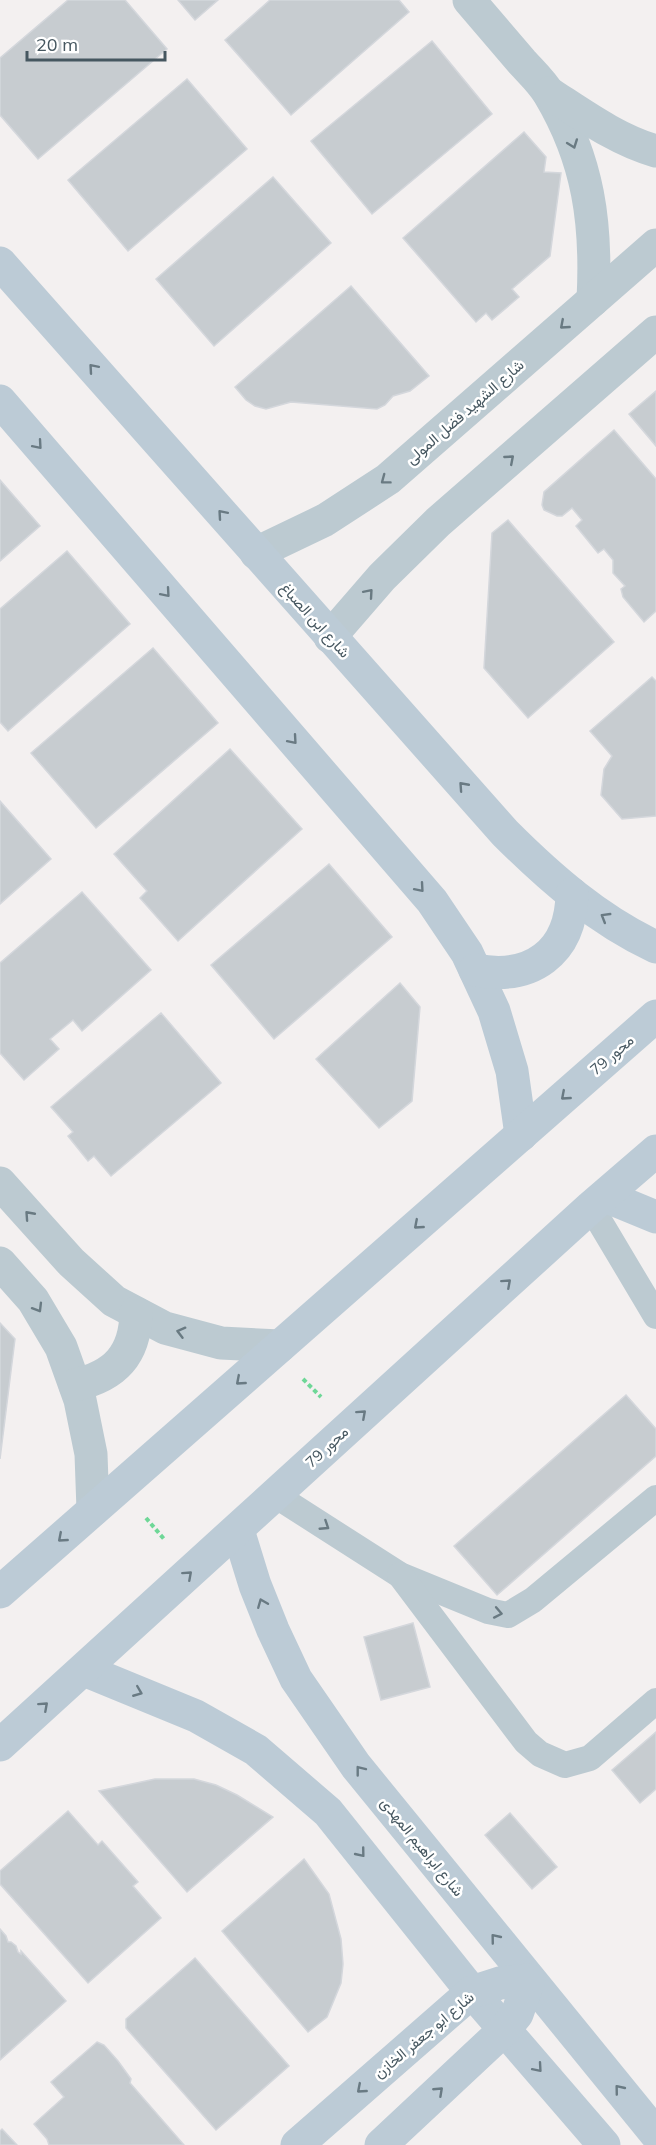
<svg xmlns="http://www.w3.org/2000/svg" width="656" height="2145" viewBox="0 0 656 2145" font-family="Mulish,Vazirmatn,sans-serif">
<rect width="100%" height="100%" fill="#f3f0f0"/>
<g fill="#c7ccd0" stroke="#d4d7dc" stroke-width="1.5">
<polygon points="68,0 125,0 167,49 38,159 0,115 0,58"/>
<polygon points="178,0 218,0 195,20"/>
<polygon points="270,0 399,0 409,12 291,115 225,40"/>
<polygon points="432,41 492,114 372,214 311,141"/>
<polygon points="187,79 247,149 128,251 68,180"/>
<polygon points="524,132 546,157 544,172 561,173 550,256 512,289 519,297 492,320 486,313 476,322 403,238"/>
<polygon points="273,177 331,243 214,346 156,279"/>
<polygon points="351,286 429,376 410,391 393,396 385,405 377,409 291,402 266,409 255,406 246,400 235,387"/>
<polygon points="656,391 656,446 629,414"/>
<polygon points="614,430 656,479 656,611 644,622 623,597 621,589 625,586 613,573 613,560 604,549 598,553 576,526 582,520 572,508 562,516 557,516 544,510 542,505 544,492"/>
<polygon points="0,480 40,526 0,561"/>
<polygon points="508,520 614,642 528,718 484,668 492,533"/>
<polygon points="67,551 130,624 8,731 0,722 0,609"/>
<polygon points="153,648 218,723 96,828 31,753"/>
<polygon points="652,677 656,681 656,816 622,819 601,795 604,769 612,756 590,731"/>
<polygon points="230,749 302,829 178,941 140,898 147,891 114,854"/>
<polygon points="0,801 51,859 0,904"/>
<polygon points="329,864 392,937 274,1039 211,965"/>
<polygon points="82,892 151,970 82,1031 73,1020 50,1039 59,1049 24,1080 0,1053 0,963"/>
<polygon points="400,983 420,1007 412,1101 379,1128 316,1059"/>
<polygon points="161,1013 221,1083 111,1176 94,1156 88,1161 68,1136 73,1132 51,1107"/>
<polygon points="0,1323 15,1339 0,1459"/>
<polygon points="626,1395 656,1429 656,1456 497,1595 454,1546"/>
<polygon points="413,1623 430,1687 381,1700 364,1637"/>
<polygon points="656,1732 656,1789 640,1803 612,1770"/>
<polygon points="155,1779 194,1779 216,1785 237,1795 273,1817 187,1892 99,1791"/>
<polygon points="68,1811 98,1845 102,1841 138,1882 133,1886 161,1918 88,1983 0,1884 0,1871"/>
<polygon points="510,1813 557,1867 532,1889 485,1835"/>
<polygon points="304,1859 329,1894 341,1939 343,1964 341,1983 327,2017 308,2032 222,1931"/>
<polygon points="0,1929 6,1936 8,1942 11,1942 16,1946 18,1952 21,1954 21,1951 66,2001 0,2060"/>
<polygon points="195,1958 289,2066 216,2130 126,2028 126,2019"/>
<polygon points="97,2042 104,2045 118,2061 131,2079 130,2083 184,2145 49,2145 47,2139 34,2124 64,2097 51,2082"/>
<polygon points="2,2129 17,2145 0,2145 0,2131"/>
</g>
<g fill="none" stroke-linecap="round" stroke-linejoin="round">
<g stroke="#6ed797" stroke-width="4" stroke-dasharray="4.5 3" stroke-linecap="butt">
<polyline points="303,1379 321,1397"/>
<polyline points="146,1518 164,1539"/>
</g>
<g stroke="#bccad1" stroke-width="26">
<polyline points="591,1207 656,1316"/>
<polyline points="275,1495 400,1575 488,1611 508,1615 533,1600 656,1498"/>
<polyline points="400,1575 526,1742 540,1754 565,1765 590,1758 656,1701"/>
</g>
<g stroke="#bccad1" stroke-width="33">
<path d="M 469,0 C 487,21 505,42 522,62 C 531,72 542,82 549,94 C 589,161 597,224 593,300"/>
<path d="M 549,93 C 583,115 617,140 656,151"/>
<polyline points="256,553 325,520 388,479 656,245"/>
<polyline points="330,637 382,577 438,522 656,332"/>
<polyline points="0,1183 71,1262 114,1301 165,1328 221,1343 280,1346"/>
<polyline points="0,1263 33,1300 61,1347 80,1400 91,1454 93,1510"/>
<path d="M 75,1385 C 115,1376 135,1355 136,1313"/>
</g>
<g stroke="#bccbd6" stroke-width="33">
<path d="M 0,263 L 505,833 C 550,878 598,920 656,947"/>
<polyline points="0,401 432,901 467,953 494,1011 512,1071 521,1135"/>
<path d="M 475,970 C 531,981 571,953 572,894"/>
<polyline points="605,1196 656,1217"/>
<polyline points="238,1530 255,1585 273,1630 296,1679 356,1766 656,2134"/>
<polyline points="0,1592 656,1016"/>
<polyline points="84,1670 196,1716 256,1750 328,1812 472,1992 604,2145"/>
<polyline points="0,1745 591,1207 656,1151"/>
<polyline points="297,2145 472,1992 500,1983 529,1980 517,2014 504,2030 381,2145"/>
</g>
</g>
<defs><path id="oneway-chevron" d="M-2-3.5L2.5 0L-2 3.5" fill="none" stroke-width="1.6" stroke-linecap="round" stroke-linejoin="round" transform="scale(1.5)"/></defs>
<g stroke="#697a82">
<use href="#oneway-chevron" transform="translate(573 144) rotate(70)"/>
<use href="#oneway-chevron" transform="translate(564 325) rotate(139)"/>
<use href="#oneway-chevron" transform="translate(510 459) rotate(-41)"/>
<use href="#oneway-chevron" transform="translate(385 480) rotate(143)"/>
<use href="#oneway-chevron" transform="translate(369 593) rotate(-49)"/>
<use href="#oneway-chevron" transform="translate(29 1215) rotate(-132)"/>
<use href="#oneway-chevron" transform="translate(38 1308) rotate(59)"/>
<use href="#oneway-chevron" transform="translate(181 1332) rotate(-165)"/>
<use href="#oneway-chevron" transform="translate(325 1526) rotate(33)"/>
<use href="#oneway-chevron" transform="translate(498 1613) rotate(11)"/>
</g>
<g stroke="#697a83">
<use href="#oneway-chevron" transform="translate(93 368) rotate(-131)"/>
<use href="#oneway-chevron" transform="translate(38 445) rotate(49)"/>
<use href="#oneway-chevron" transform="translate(222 514) rotate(-131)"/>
<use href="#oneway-chevron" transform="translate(166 593) rotate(49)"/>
<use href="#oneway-chevron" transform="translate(293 740) rotate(49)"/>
<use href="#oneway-chevron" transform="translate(463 786) rotate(-132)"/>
<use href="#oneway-chevron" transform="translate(420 888) rotate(49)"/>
<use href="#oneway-chevron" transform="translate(605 917) rotate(-149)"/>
<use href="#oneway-chevron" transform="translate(565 1096) rotate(139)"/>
<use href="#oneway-chevron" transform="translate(418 1225) rotate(139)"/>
<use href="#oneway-chevron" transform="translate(507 1283) rotate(-42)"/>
<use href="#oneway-chevron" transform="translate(240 1381) rotate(139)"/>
<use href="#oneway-chevron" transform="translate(362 1414) rotate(-42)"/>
<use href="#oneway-chevron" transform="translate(62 1538) rotate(139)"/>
<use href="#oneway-chevron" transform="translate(188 1575) rotate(-42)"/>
<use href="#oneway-chevron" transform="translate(262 1603) rotate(-112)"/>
<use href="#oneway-chevron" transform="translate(138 1692) rotate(22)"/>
<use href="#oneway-chevron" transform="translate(44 1706) rotate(-42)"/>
<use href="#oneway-chevron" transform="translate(360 1770) rotate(-128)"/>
<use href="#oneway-chevron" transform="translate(361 1853) rotate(51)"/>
<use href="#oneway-chevron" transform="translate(495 1938) rotate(-129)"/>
<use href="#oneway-chevron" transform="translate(538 2068) rotate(49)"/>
<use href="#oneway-chevron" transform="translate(361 2089) rotate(139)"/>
<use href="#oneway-chevron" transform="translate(619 2089) rotate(-129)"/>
<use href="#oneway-chevron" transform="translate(439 2091) rotate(-43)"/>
</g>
<g text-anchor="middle" stroke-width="5" stroke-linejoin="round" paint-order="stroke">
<g font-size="15" fill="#465760" stroke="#fff">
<text transform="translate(465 412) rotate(-41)" y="5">شارع الشهيد فضل المولى</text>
<text transform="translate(315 620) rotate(48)" y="5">شارع ابن الصباغ</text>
<text transform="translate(612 1055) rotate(-41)" y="5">محور 79</text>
<text transform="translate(327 1447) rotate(-43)" y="5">محور 79</text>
<text transform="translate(422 1847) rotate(51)" y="5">شارع ابراهيم المهدى</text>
<text transform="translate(424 2035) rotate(-40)" y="5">شارع ابو جعفر الخازن</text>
</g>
</g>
<path d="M27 51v9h138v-9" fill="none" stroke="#465760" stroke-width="3"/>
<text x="36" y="51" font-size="18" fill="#465760" stroke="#ffffff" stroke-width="4.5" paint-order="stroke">20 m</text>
</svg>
